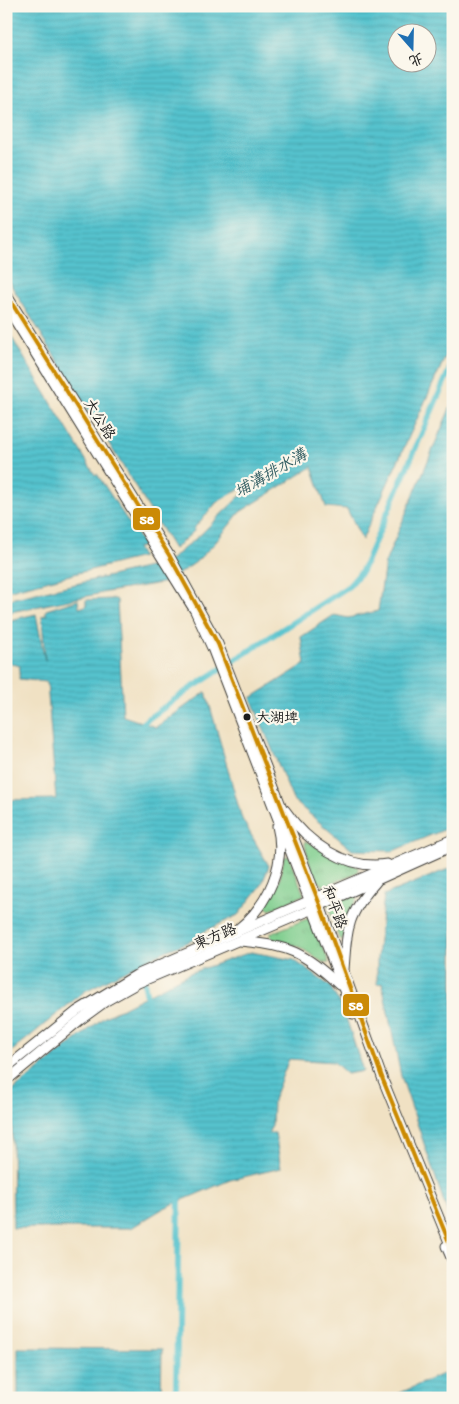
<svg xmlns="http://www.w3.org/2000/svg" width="459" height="1404" viewBox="0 0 459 1404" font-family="'Gochi Hand','LXGW WenKai TC',sans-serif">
<defs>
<pattern id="grass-tufts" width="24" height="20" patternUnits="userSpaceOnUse" patternTransform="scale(1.25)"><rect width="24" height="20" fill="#7fce8e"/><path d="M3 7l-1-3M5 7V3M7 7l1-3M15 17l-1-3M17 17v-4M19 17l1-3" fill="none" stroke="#6db07a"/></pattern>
<pattern id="water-rules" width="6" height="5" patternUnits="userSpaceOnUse" patternTransform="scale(1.25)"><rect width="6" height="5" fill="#55c2cd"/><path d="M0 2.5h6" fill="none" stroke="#49a6af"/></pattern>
</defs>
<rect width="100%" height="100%" fill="#fbf7ec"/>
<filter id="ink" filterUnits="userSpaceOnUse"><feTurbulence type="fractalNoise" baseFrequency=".02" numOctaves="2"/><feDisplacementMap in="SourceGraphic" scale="10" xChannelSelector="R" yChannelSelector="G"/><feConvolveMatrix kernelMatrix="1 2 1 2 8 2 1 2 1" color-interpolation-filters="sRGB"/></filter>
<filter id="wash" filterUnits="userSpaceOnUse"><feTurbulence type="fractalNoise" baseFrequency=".0096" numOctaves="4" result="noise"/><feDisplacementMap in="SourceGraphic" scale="20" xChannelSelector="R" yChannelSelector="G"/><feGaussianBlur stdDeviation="1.12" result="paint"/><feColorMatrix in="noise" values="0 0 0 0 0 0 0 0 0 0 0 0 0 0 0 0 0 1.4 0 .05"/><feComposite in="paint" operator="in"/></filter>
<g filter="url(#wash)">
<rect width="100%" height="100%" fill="#f0e1c3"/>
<g fill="url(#grass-tufts)" stroke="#4e7555">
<path d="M 306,841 L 358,867 L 358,872 L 326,886 C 312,884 308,856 305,844 Z"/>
<polygon points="289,856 304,895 270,910 266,907 266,903 280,879 284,857"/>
<polygon points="354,894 358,896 348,917 343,940 339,939 328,905"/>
<polygon points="312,917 329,963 324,963 298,946 270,940 271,933"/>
</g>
<g fill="url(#water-rules)" stroke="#386f74" fill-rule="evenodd">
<path d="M 6,6 L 453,6 L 453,340 L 362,540 L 347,509 L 326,507 L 312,467 L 240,512 L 215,543 L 196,562 L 167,582 L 107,592 L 6,613 L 6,600 L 158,565 L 170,560 L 200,535 L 239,497 L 309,456 L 307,451 L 217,502 L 195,527 L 194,531 L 174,549 L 6,277 ZM 396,32 L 426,32 L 426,62 L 396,62 Z"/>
<polygon points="6,328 95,475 97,474 144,546 137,548 142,557 6,591"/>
<polygon points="453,401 453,826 393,851 352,850 293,800 251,698 305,664 301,637 334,615 348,618 378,611 385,563"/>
<polygon points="115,599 117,600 123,716 156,727 206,692 242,819 269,866 261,886 238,915 197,935 198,938 163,952 85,991 6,1056 6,800 56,799 47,682 19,679 20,666 6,662 6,621 36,614 45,661 42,616 46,615 46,610 78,600 79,608 86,606 86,600"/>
<polygon points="453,867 453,1212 448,1214 401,1076 382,983 377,984 377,958 384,895"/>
<polygon points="251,952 294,960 330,986 345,1014 363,1071 347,1074 334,1062 289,1059 273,1100 272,1126 268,1133 275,1133 281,1168 230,1180 164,1208 131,1228 13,1228 12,1122 6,1121 6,1096 103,1018 190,973"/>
<polygon points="18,1348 162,1349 161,1398 18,1398"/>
<polygon points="449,1371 453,1398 389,1398"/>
</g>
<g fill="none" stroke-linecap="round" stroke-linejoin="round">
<g stroke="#55c2cd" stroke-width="6">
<polyline points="140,730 145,721 187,691 349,586 362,571 453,362"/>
<polyline points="139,956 148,1002"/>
<polyline points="176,1398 179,1194"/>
</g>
</g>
</g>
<g filter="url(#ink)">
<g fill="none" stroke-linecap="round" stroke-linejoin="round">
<defs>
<g id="major">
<polyline points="6,294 169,555 218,644 320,905 383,1080 453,1252"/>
<polyline points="6,306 195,611 212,648 353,1014"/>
<path d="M 285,810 C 307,842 346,871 387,864"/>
<path d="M 239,928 C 268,905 287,863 277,826"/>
<path d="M 240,941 C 288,945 304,952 339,985"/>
<path d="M 344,970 C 347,928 347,915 376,882"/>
<polyline points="6,1068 77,1011 136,975 453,839"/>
<polyline points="6,1081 80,1020 106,1001 138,983 306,912 453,846"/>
<polyline points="446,1246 453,1262"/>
</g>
</defs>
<use href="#major" stroke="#3c3a35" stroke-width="11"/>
<use href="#major" stroke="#fff" stroke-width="9"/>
<defs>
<polyline id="bus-1" points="6,294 169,555 218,644 320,905 383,1080 453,1252"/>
</defs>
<use href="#bus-1" stroke="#fbf7ec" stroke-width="8"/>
<use href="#bus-1" stroke="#cb8a06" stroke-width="4"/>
</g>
</g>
<circle fill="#1c1c1c" stroke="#fbf7ec" stroke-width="2" cx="247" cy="717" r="4.5"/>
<g text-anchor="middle" stroke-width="4.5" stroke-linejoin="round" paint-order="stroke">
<g font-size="14" fill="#1c1c1c" stroke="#fbf7ec" text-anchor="start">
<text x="256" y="722">大湖埤</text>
</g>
<g font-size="15" fill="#1c1c1c" stroke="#fbf7ec">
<text transform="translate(100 419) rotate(58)" y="5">大公路</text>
<text transform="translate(335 907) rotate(70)" y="5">和平路</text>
<text transform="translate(215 936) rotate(-23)" y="5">東方路</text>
</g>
<g font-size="16" font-style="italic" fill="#335e63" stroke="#fbf7ec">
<text transform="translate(270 472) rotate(-30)" y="6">埔溝排水溝</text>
</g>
</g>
<g stroke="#fbf7ec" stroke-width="2">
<rect x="132" y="507" width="29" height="24" rx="5" fill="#cb8a06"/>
<rect x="342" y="993" width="28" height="24" rx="5" fill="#cb8a06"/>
</g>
<g font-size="14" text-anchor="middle" font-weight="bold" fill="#fff">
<text x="147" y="524">58</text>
<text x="356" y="1010">58</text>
</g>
<rect width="459" height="1404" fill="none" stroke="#fbf7ec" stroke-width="25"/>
<g transform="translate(412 48) rotate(160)"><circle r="24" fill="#fbf7ec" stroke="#a29f99"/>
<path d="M0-4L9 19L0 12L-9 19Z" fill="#1f6fb2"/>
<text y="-8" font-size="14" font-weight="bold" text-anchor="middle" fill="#1c1c1c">北</text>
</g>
</svg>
